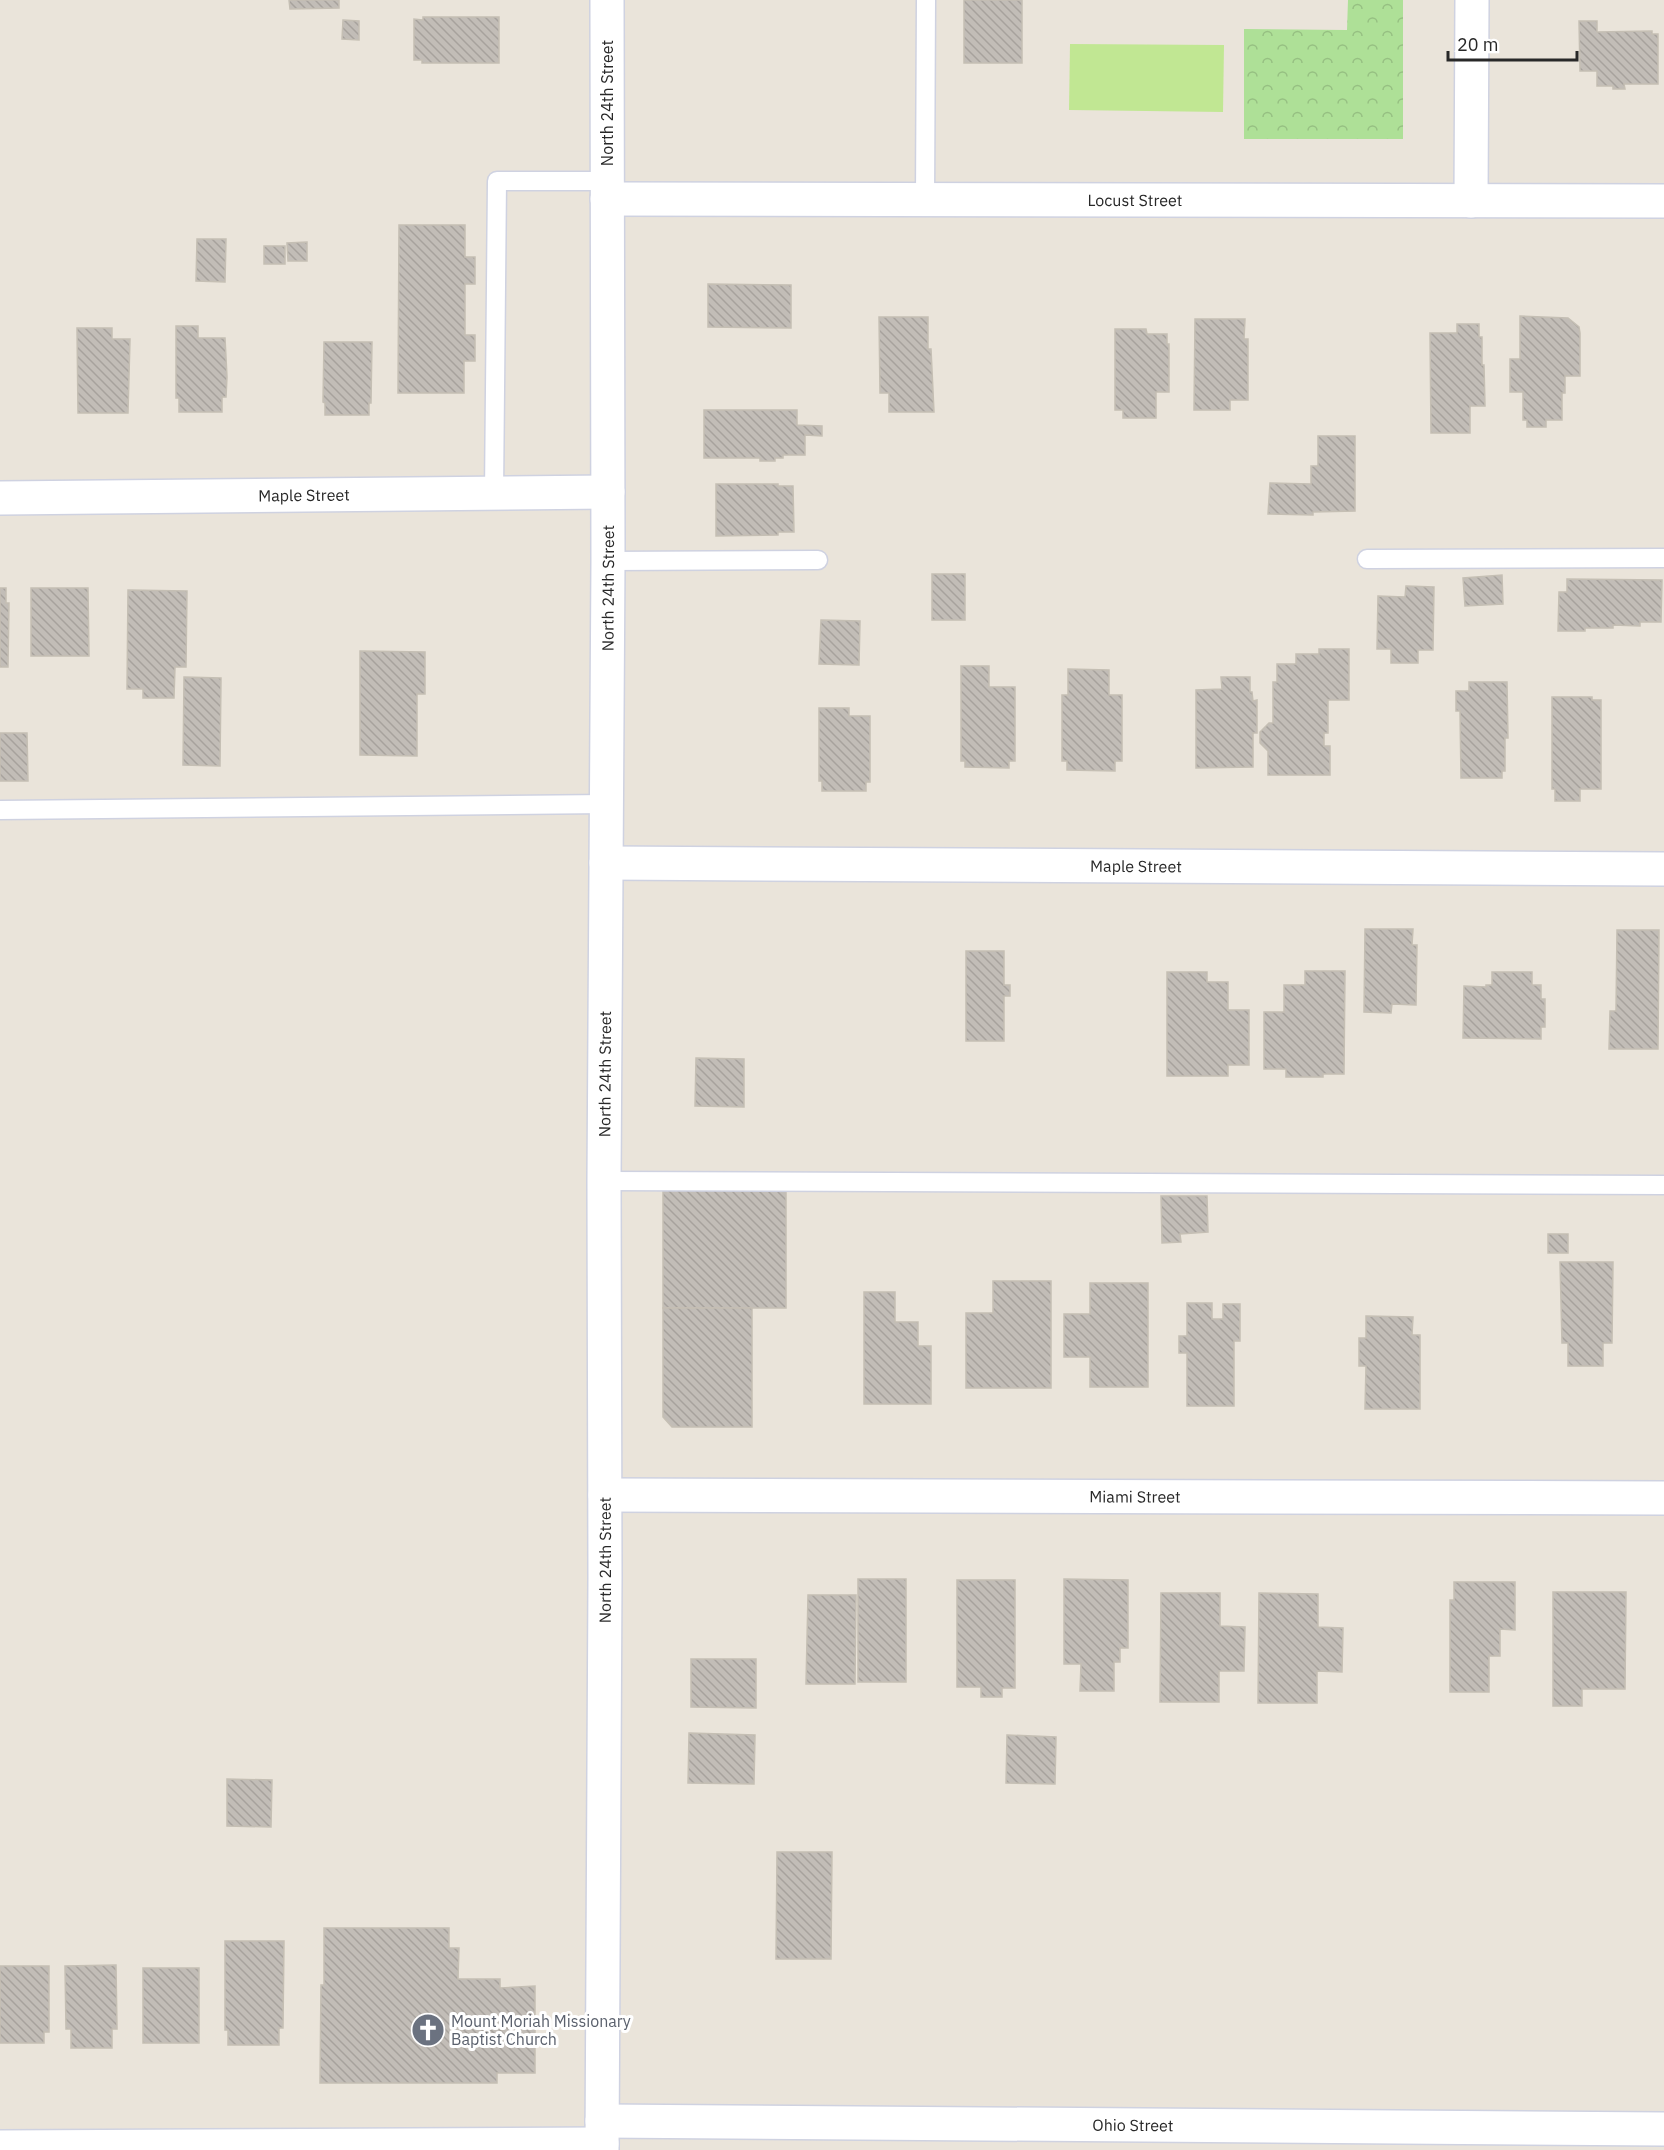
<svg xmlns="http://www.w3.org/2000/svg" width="1664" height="2150" viewBox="0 0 1664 2150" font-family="'IBM Plex Sans',sans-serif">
<defs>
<pattern id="park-crowns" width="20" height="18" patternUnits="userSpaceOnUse" patternTransform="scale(1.5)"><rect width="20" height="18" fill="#aee097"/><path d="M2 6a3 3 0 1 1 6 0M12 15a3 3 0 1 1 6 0" fill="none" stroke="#96c082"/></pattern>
<pattern id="building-back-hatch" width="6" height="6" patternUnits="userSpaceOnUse" patternTransform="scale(1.5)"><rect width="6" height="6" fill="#c2bdb7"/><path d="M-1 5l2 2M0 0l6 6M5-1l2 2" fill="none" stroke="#a7a29d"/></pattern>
</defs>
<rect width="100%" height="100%" fill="#eae4da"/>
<polygon fill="url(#park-crowns)" points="1348,0 1403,0 1403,139 1244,139 1244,29 1347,30"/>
<polygon fill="#c1e793" points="1070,44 1224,45 1223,112 1069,110"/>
<g fill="url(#building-back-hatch)" stroke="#c5bfb4" stroke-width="1.5">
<polygon points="289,0 339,0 339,8 290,9"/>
<rect x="964" y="0" width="58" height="63"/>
<polygon points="423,17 499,17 499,63 422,63 422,60 414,60 414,19 423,20"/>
<polygon points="343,20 359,21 359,40 342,39"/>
<polygon points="1579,21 1597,21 1597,32 1652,31 1652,34 1658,34 1658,84 1624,84 1625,89 1613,89 1613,86 1597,86 1597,71 1580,71"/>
<polygon points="399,225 465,225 465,257 475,257 475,284 465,284 465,335 475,335 475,361 464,361 464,393 398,393"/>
<polygon points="197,239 226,239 225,282 196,281"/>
<polygon points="307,242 307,261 288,261 287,243"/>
<rect x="264" y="246" width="21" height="18"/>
<polygon points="708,284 791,285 791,328 708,327"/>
<polygon points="1520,316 1568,318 1579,327 1580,333 1580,376 1565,376 1565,393 1562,393 1562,420 1546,420 1546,427 1527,427 1527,420 1523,420 1523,392 1510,392 1510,359 1520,359"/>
<polygon points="879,317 928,317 928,349 931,349 934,412 889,412 889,393 880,393"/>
<polygon points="1195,319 1245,319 1244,339 1248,339 1248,400 1230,400 1230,410 1194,410"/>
<polygon points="1457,324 1479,324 1479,337 1482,337 1482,365 1484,365 1485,406 1470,406 1470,433 1431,433 1430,333 1457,333"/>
<polygon points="176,326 198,326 198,338 225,338 227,377 226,397 222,397 222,412 179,412 179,398 176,398"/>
<polygon points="77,328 112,328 112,339 130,339 128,413 78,413"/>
<polygon points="1115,329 1146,329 1147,334 1167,334 1167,344 1169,344 1169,392 1156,392 1156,418 1123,418 1123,410 1115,410"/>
<polygon points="324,342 372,342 371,403 369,403 369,415 325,415 325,403 323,402"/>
<polygon points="704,410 797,410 797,425 822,426 822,436 805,435 805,455 783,455 783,458 775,458 775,461 760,461 760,458 704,458"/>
<polygon points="1318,436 1355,436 1355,511 1313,512 1313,515 1268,514 1270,483 1311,484 1311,466 1318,466"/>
<polygon points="716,484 778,484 778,486 793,486 794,532 778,532 778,535 716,536"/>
<rect x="932" y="574" width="33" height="46"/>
<polygon points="1502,575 1503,604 1465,606 1463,578"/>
<polygon points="1567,579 1662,580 1661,622 1640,622 1640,626 1613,625 1613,628 1585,628 1585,631 1558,631 1559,592 1567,592"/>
<polygon points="1406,586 1434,587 1433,650 1418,650 1418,663 1391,663 1391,649 1377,649 1378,596 1405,597"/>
<polygon points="0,588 6,588 6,603 9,603 8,667 0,667"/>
<polygon points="31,588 88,588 89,656 31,656"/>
<polygon points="128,590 187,591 186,667 175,667 174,698 143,698 143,689 127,689"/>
<polygon points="821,620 860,621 859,665 819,664"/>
<polygon points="1319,649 1349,649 1349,700 1328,700 1328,733 1324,733 1324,746 1330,746 1330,775 1268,775 1268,751 1260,743 1260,732 1269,723 1273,723 1273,682 1277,682 1277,664 1296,664 1296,654 1319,654"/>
<polygon points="360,651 425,652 425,694 417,694 417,756 360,755"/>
<polygon points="961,666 989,666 989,687 1015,687 1015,761 1009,761 1009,768 965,767 965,761 961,761"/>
<polygon points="1068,669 1109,670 1109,695 1122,695 1122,761 1115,761 1115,771 1067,770 1067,761 1062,761 1062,695 1068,695"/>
<polygon points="184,677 221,678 220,766 183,765"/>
<polygon points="1221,677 1250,677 1250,692 1252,692 1253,701 1257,700 1257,733 1253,733 1253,767 1196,768 1196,690 1222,689"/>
<polygon points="1469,682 1507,682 1508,738 1505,738 1505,771 1502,771 1502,778 1461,778 1460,711 1456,711 1456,691 1469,691"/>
<polygon points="1552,697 1592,697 1592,700 1601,700 1601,789 1580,789 1580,801 1555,801 1555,789 1552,789"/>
<polygon points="819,708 849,708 849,716 870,716 870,782 866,782 866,791 822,791 822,781 819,781"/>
<polygon points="0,733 27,733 28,781 0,781"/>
<polygon points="1365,929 1413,929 1412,945 1417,945 1416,1005 1392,1004 1391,1013 1364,1012"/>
<polygon points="1617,930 1659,930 1658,1049 1609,1049 1610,1011 1616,1011"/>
<polygon points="966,951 1004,951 1004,985 1010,985 1010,996 1004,996 1004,1041 966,1041"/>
<polygon points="1305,971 1345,971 1344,1074 1323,1074 1323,1077 1286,1077 1286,1069 1264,1069 1264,1012 1284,1012 1284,985 1305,985"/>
<polygon points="1167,972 1207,972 1207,982 1228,982 1228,1010 1249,1010 1249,1065 1228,1065 1228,1076 1167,1076"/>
<polygon points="1492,972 1532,972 1532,985 1541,985 1541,999 1545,999 1545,1027 1541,1027 1541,1039 1463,1038 1464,986 1486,987 1486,985 1492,985"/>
<polygon points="696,1058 744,1059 744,1107 695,1106"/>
<rect x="663" y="1190" width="123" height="118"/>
<polygon points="1161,1196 1207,1196 1208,1232 1180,1234 1181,1242 1162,1243"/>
<rect x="1548" y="1234" width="20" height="19"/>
<polygon points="1560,1262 1613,1262 1612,1343 1603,1343 1603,1366 1568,1366 1568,1343 1562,1343"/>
<polygon points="993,1281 1051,1281 1051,1388 966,1388 966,1313 993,1313"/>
<polygon points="1090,1283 1148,1283 1148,1387 1090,1387 1090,1357 1064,1357 1064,1314 1090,1314"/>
<polygon points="864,1292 895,1292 895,1322 918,1322 918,1346 931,1346 931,1404 864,1404"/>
<polygon points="1187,1303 1212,1303 1212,1319 1223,1319 1223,1304 1240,1304 1240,1341 1234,1341 1234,1406 1187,1406 1187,1353 1179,1353 1179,1336 1187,1336"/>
<polygon points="663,1308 752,1308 752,1427 672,1427 663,1417"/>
<polygon points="1366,1316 1413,1317 1412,1335 1420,1335 1420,1409 1365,1409 1366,1366 1359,1366 1359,1338 1366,1338"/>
<rect x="858" y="1579" width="48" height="103"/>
<polygon points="1064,1579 1128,1580 1128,1648 1120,1648 1120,1662 1114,1662 1114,1691 1080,1691 1081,1664 1064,1664"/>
<polygon points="957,1580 1015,1580 1015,1688 1002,1688 1002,1697 981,1697 981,1687 957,1687"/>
<polygon points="1454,1582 1515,1582 1515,1630 1500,1629 1500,1656 1489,1656 1489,1692 1450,1692 1450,1600 1454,1600"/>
<polygon points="1553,1592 1626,1592 1625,1689 1582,1689 1582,1706 1553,1706"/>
<polygon points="1161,1593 1220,1593 1220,1626 1245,1627 1244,1671 1219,1671 1219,1702 1160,1702"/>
<polygon points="1259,1593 1318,1594 1318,1627 1343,1628 1342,1672 1317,1671 1317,1703 1258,1703"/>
<polygon points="808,1595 856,1595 855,1684 806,1684"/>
<polygon points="691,1659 756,1659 756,1708 691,1707"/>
<polygon points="689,1733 755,1735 754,1784 688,1783"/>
<polygon points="1007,1735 1056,1737 1055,1784 1006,1783"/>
<polygon points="227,1779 272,1780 271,1827 227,1826"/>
<polygon points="777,1852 832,1852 831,1959 776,1959"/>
<polygon points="324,1928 449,1928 449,1948 459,1948 458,1979 500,1979 500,1988 535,1986 535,2073 497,2073 497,2083 320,2083 321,1985 324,1985"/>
<polygon points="225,1941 284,1941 283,2028 279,2028 279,2045 228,2045 228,2030 225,2030"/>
<polygon points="116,1965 117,2029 112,2029 112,2048 71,2048 71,2029 66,2029 65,1966"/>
<polygon points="0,1966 49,1966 49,2032 44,2032 44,2043 0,2043"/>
<rect x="143" y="1968" width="56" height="75"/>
</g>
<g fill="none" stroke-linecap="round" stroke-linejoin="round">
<defs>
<g id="service">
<polyline points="925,200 926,0"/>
<polyline points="494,494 497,181 607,181"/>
<polyline points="1367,559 1664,558"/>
<polyline points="608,561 818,560"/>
<polyline points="0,810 607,804"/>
<polyline points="604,1181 1664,1185"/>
</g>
<g id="minor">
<path id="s1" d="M 607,199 L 1664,201"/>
<polyline points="1471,201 1472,0"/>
<path id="s2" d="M 0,498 L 608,492"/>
<path id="s3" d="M 606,863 L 1664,869"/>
<path id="s4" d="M 605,1495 L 1664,1498"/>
<path id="s5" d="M 602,2121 L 1664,2129"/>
<polyline points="0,2147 602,2144"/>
</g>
<g id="secondary">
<path id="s6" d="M 602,2150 L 605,1577 L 604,1181 L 608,561 L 607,0"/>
</g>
</defs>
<use href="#service" stroke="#cfd2e1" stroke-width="21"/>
<use href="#minor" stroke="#cfd2e1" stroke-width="36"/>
<use href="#secondary" stroke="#cfd2e1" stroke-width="36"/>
<use href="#service" stroke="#fff" stroke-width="18"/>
<use href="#minor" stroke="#fff" stroke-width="33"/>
<use href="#secondary" stroke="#fff" stroke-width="33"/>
</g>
<defs>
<symbol id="church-disc" viewBox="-11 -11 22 22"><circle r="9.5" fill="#6b7280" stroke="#fff"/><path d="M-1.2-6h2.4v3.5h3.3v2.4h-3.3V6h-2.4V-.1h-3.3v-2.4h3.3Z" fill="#fff"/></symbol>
</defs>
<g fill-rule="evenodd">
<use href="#church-disc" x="409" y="2011" width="38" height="38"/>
</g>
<g text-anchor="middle" stroke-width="6" stroke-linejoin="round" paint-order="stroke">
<g font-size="16" fill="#282828" stroke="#fff">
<text transform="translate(607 103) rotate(-90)" y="6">North 24th Street</text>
<text dy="6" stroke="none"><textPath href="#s1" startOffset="528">Locust Street</textPath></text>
<text dy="6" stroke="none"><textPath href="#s2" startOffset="304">Maple Street</textPath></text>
<text dy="6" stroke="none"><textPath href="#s6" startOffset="1562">North 24th Street</textPath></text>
<text dy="6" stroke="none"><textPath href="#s3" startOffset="530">Maple Street</textPath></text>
<text dy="6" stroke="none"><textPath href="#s6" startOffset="1076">North 24th Street</textPath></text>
<text dy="6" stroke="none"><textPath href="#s4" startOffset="530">Miami Street</textPath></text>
<text dy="6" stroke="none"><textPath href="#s6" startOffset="590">North 24th Street</textPath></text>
<text dy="6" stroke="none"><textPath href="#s5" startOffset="531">Ohio Street</textPath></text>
</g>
<g font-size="16" fill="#5b616d" stroke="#fff" text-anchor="start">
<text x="451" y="2027">Mount Moriah Missionary<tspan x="451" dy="18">Baptist Church</tspan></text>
</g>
</g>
<path d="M1448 51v9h129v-9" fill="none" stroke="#282828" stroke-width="3"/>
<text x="1457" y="51" font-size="18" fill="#282828" stroke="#ffffff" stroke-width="4.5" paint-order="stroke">20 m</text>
</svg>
